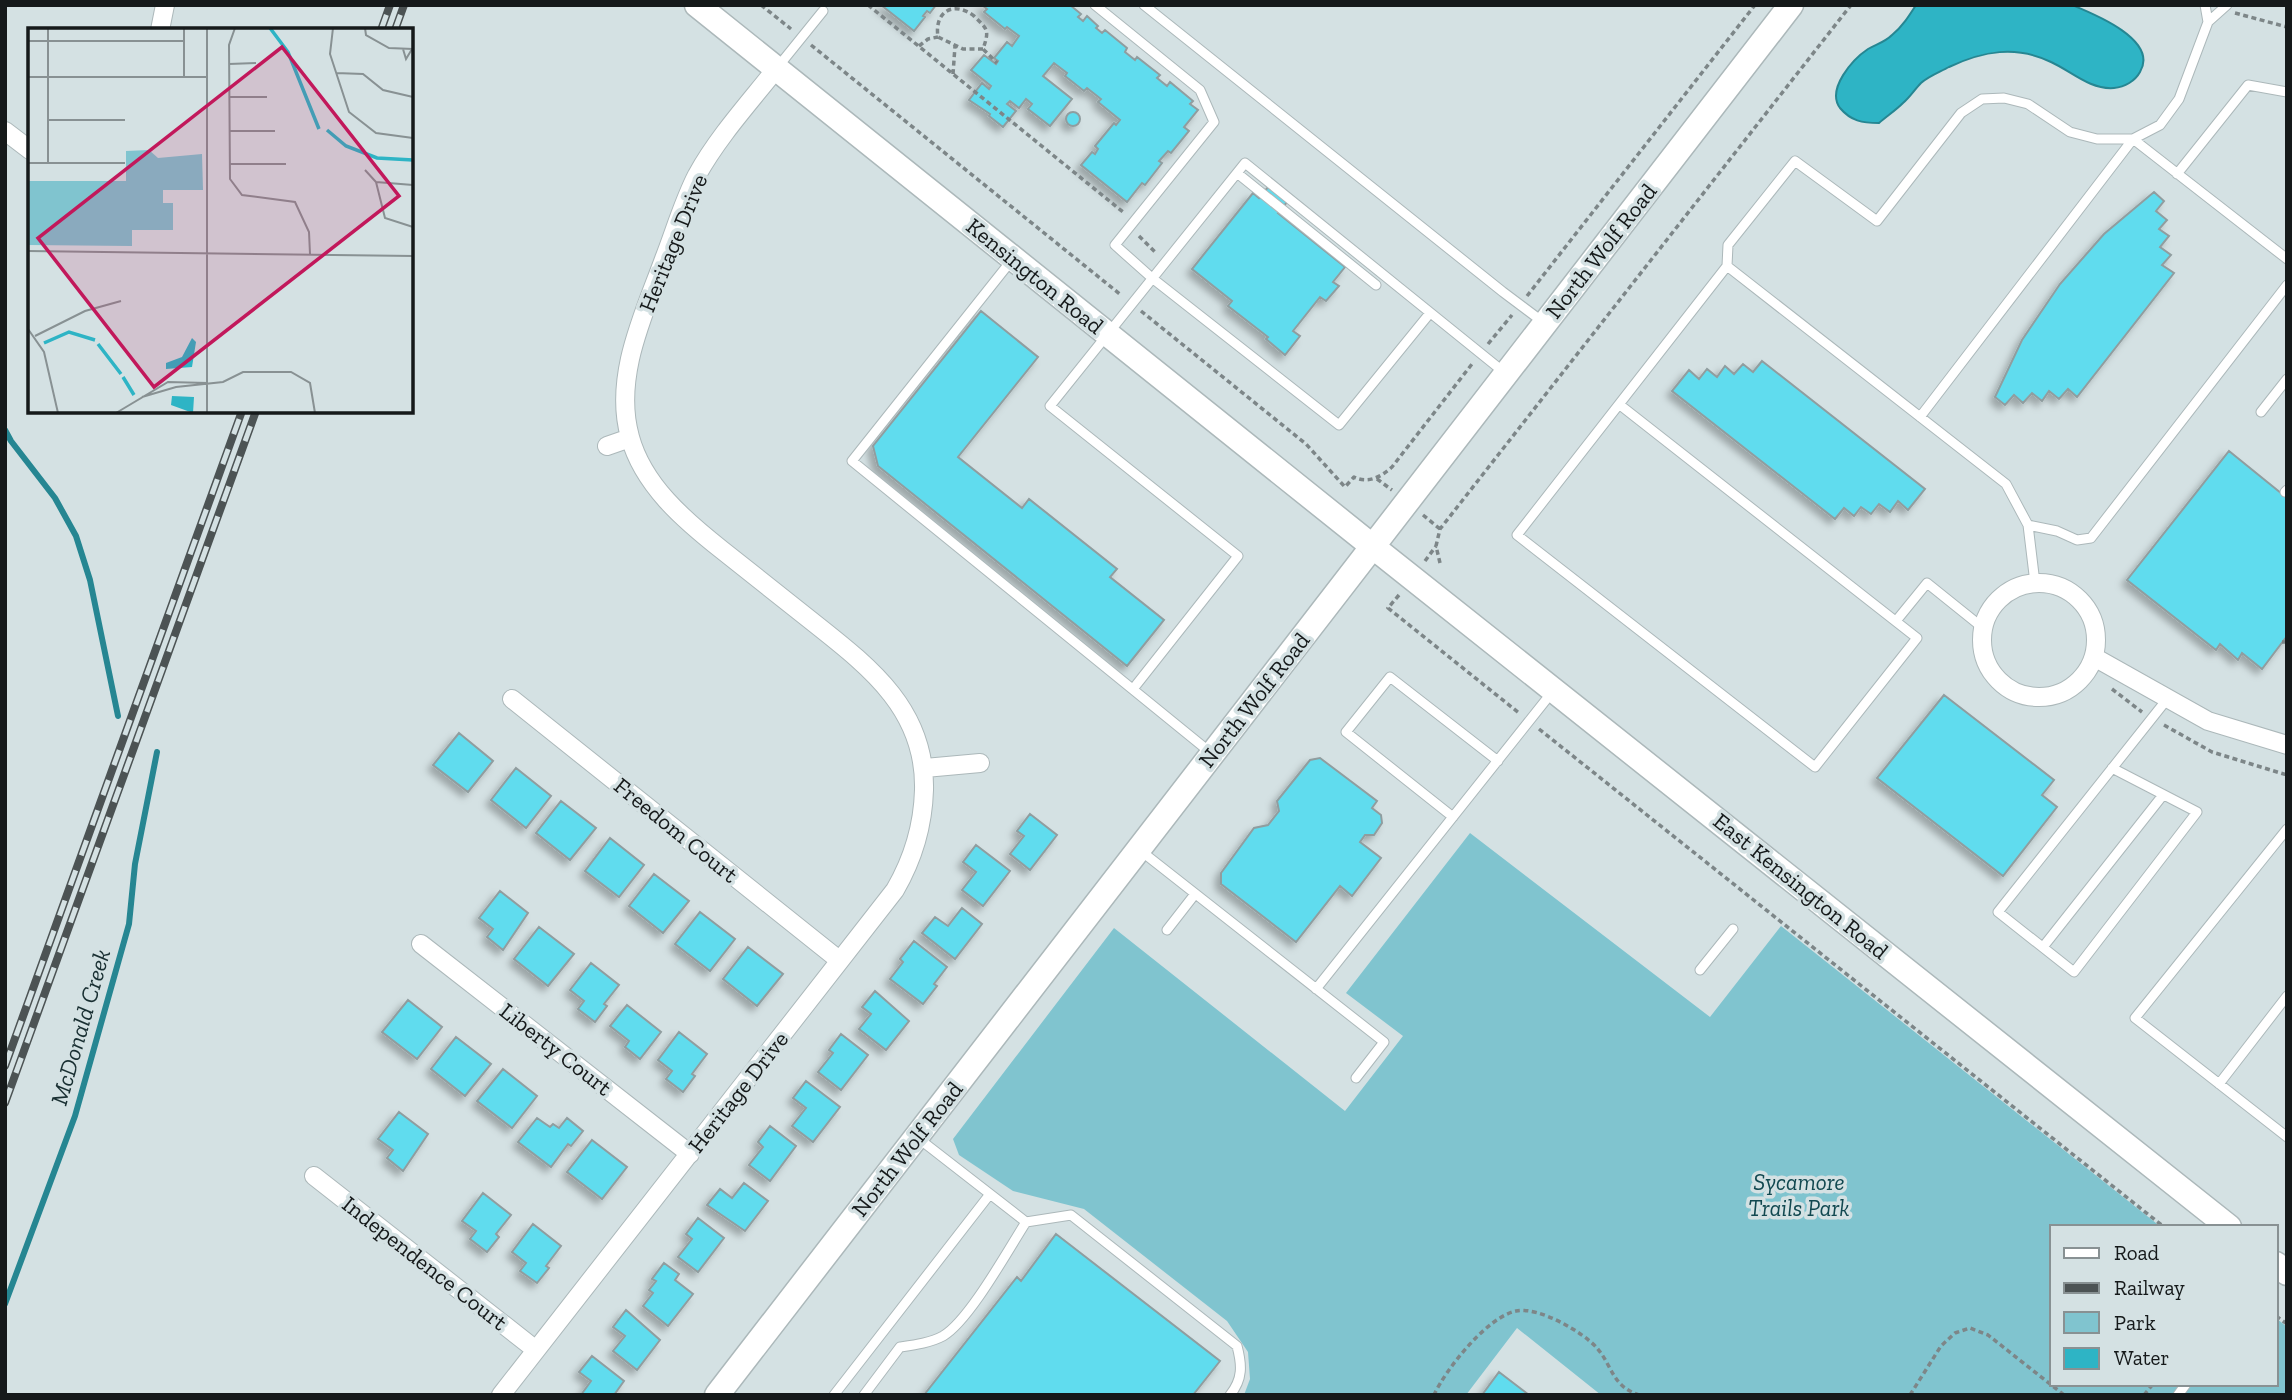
<svg xmlns="http://www.w3.org/2000/svg" width="2292" height="1400" font-family="'Zilla Slab',serif">
<defs>
<filter id="shadow"><feDropShadow dx="-5" dy="5" stdDeviation="3.5" flood-color="#0004"/></filter>
</defs>
<rect width="100%" height="100%" fill="#d4e1e3"/>
<path fill="#80c4cf" d="M1470,833L1710,1017L1781,926L2161,1227H2052V1384H2276V1318L2287,1327V1395H1601L1517,1328L1466,1395H1244L1250,1379L1248,1352L1227,1321L1084,1209L1013,1191L959,1155L953,1139L1114,928L1345,1111L1403,1036L1346,993Z"/>
<path fill="#2eb4c5" stroke="#268692" stroke-width="2" d="M1916,5H2072C2094,14 2159,40 2140,72C2135,81 2125,87 2114,88C2090,90 2071,71 2051,62C2016,45 1983,51 1949,67C1940,72 1929,76 1921,83C1915,89 1910,97 1903,103C1896,110 1887,116 1879,123C1862,123 1851,121 1840,108C1826,89 1853,59 1868,49C1877,44 1885,42 1892,35C1902,27 1909,16 1916,5Z"/>
<g fill="none" stroke-linecap="round" stroke-linejoin="round">
<path stroke="#268692" stroke-width="6" d="M5,430L11,441L55,498L76,536L90,580L118,716
M5,1304L75,1116L129,924L135,864L157,752"/>
</g>
<path fill="#61dcee" stroke="#909d9f" stroke-width="2" filter="url(#shadow)" d="M881,5H936L930,13L927,11L923,16L925,17L914,31Z
M982,5H1070L1081,14L1078,17L1083,21L1087,16L1098,26L1096,28L1102,33L1105,30L1127,48L1125,52L1135,60L1137,57L1160,75L1157,78L1167,86L1170,82L1193,101L1190,104L1198,110L1184,127L1189,131L1171,153L1168,151L1159,161L1162,163L1145,185L1142,183L1127,202L1081,165L1092,152L1095,154L1098,149L1095,146L1114,123L1116,125L1120,120L1098,102L1101,99L1087,88L1084,91L1065,76L1067,73L1054,63L1043,76L1072,99L1050,126L1028,109L1032,104L1026,99L1019,108L1010,101L1007,104L1016,111L1003,127L989,116L990,114L969,100L982,83L989,89L991,86L971,70L984,55L996,64L998,61L994,58L1007,42L1012,46L1019,36L1007,27L1005,29L984,12L987,9Z
M1066 119a7 7 0 1 1 14 0a7 7 0 1 1-14 0Z
M1269,186L1288,201L1278,213L1345,267L1333,282L1339,286L1326,301L1320,297L1293,331L1300,336L1285,355L1266,339L1268,337L1228,306L1232,301L1192,269L1253,193L1259,198Z
M2154,192L2164,201L2156,211L2167,220L2159,229L2169,236L2160,247L2171,255L2162,265L2174,273L2077,397L2068,389L2059,399L2049,391L2042,401L2032,393L2023,403L2014,395L2005,405L1995,397L2022,340L2060,284L2104,234Z
M981,311L1038,357L958,457L1022,508L1029,499L1117,569L1110,577L1164,620L1127,666L878,466L873,446Z
M1762,361L1925,489L1908,510L1898,501L1890,512L1879,504L1871,514L1861,507L1854,516L1844,508L1835,519L1672,391L1689,370L1699,379L1707,369L1717,377L1725,366L1734,374L1743,364L1753,372Z
M2229,451L2287,498V636L2262,669L2242,653L2238,660L2220,644L2216,650L2127,580Z
M1944,695L2054,780L2042,795L2057,807L2003,876L1877,778Z
M459,733L493,761L468,792L433,765Z
M1320,758L1377,801L1372,808L1381,815L1382,823L1374,835H1365L1360,842L1381,858L1352,896L1340,886L1296,942L1221,884V873L1254,828L1268,825L1279,811L1277,801L1310,760Z
M516,768L551,796L526,828L491,800Z
M561,801L596,828L570,860L536,833Z
M1030,814L1057,835L1030,870L1010,854L1024,836L1017,831Z
M610,838L644,865L619,897L585,871Z
M976,845L1010,871L983,906L962,890L976,872L963,862Z
M654,874L689,901L663,933L629,906Z
M500,891L528,913L503,950L487,937L493,929L479,918Z
M962,908L982,924L955,959L922,933L935,917L948,926Z
M700,912L735,939L710,971L675,944Z
M539,927L574,954L548,986L514,959Z
M914,941L947,967L934,984L937,986L923,1004L890,979L903,962L900,959Z
M748,947L783,974L757,1006L723,979Z
M591,963L619,985L604,1004L607,1006L595,1022L578,1009L584,1001L570,990Z
M875,991L909,1021L886,1050L859,1029L871,1014L862,1007Z
M408,1000L442,1027L417,1059L382,1032Z
M627,1005L661,1032L640,1059L625,1047L629,1041L610,1026Z
M679,1032L707,1054L692,1074L695,1076L683,1092L666,1079L672,1071L658,1060Z
M841,1034L868,1055L841,1090L818,1072L833,1053L829,1050Z
M456,1037L491,1064L465,1096L431,1069Z
M503,1069L537,1096L512,1128L477,1101Z
M806,1081L840,1107L813,1142L792,1126L806,1108L793,1098Z
M399,1112L428,1134L403,1171L387,1158L393,1150L378,1139Z
M537,1118L550,1127L553,1124L559,1128L567,1118L583,1131L571,1146L568,1144L551,1167L518,1142Z
M770,1126L796,1146L770,1181L749,1165L763,1147L758,1142Z
M592,1140L627,1167L602,1199L567,1172Z
M744,1183L768,1201L745,1231L707,1205L720,1189L732,1198Z
M483,1193L511,1215L496,1234L499,1237L487,1252L470,1239L476,1231L462,1221Z
M698,1218L724,1238L698,1272L678,1257L692,1239L686,1234Z
M533,1224L561,1246L546,1266L549,1268L537,1283L520,1271L526,1263L512,1252Z
M1056,1234L1220,1361L1193,1395H924L1017,1277L1021,1281Z
M664,1263L679,1274L675,1280L693,1294L668,1326L643,1306L653,1293L649,1290L656,1281L652,1279Z
M626,1310L660,1340L637,1370L613,1351L625,1336L613,1327Z
M592,1356L624,1381L614,1395H581L591,1381L579,1372Z
M1499,1372L1529,1395H1482Z"/>
<g fill="none" stroke-linecap="round" stroke-linejoin="round">
<defs>
<path id="lane" d="M1095,5L1200,90L1214,122L1115,245L1152,278L1339,425L1430,313
M1144,5L1503,292L1543,322
M2205,5L2208,22
M777,68L823,11
M1237,173L1376,285
M2177,174L2248,85L2287,92
M1011,261L852,461L1211,753
M1727,266L2006,484L2028,525L2035,583
M1620,405L1917,638L1815,767L1517,535L1727,266L1728,245L1795,161L1877,221L1961,113L1982,99L2004,98L2028,104L2070,132L2097,139H2133L2160,125L2179,99L2208,22L2227,5
M2261,412L2287,379
M1920,417L2133,139L2287,259
M2285,492L2287,490
M2028,525L2057,531L2077,540L2091,538L2287,285
M1896,621L1927,583L1983,628
M1133,689L1238,556L1050,406L1245,163L1505,373
M2112,768L2197,812L2074,972L1998,912L2168,698
M1453,817L1346,732L1390,677L1498,761
M2287,829L2135,1018L2287,1137
M1141,851L1384,1042L1356,1078
M1167,930L1195,894
M2043,947L2163,795
M1700,970L1733,929
M1316,989L1553,691
M2219,1084L2287,996
M918,1138L1026,1222L1071,1215L1237,1346C1242,1365 1243,1379 1230,1395
M834,1395L990,1194
M864,1395L900,1347C914,1345 930,1343 943,1336C969,1321 1008,1250 1026,1222
M2178,1395L2186,1384"/>
<path id="street" d="M160,30L165,5
M5,131L30,150
M607,446L630,438
M1982 640a57 57 0 1 1 114 0a57 57 0 1 1-114 0Z
M2094,657L2208,721L2287,745
M512,699L839,960
M925,768L980,763
M421,944L690,1154
M314,1176L536,1350
M501,1395L895,890C913,859 923,825 924,790C926,708 867,665 809,619C780,596 751,573 722,550C684,520 643,485 630,437C613,377 644,314 664,259C675,231 683,202 697,175C718,137 749,103 776,69"/>
<path id="secondary" d="M697,5L1372,546L2229,1227
M2276,1264L2287,1273
M717,1395L1791,5"/>
</defs>
<use href="#lane" stroke="#acb8ba" stroke-width="11"/>
<use href="#street" stroke="#acb8ba" stroke-width="20"/>
<use href="#secondary" stroke="#acb8ba" stroke-width="27"/>
<path stroke="#7d8688" stroke-width="3.5" stroke-dasharray="5 3.5" stroke-linecap="butt" d="M761,5L791,29
M868,5L1123,212
M2235,13L2287,27
M811,45L1121,295
M919,46L928,39L938,37
M983,49H963L938,37C934,12 953,0 974,16C987,29 990,29 983,49L997,63
M953,74L955,46
M1139,236L1156,253
M1527,296L1755,5
M1141,311L1306,444L1345,487L1354,477C1368,484 1381,477 1392,467L1472,364
M1488,344L1512,315
M1377,479L1392,490
M1423,515L1440,529
M1425,561L1436,546
M1440,563L1436,546L1440,529L1851,5
M1399,595L1388,608L1519,713
M2282,642H2287
M2112,689L2142,712
M2164,725L2212,752L2287,775
M1539,729L2164,1227
M2276,1316L2287,1324
M1434,1395C1446,1369 1487,1317 1516,1311C1538,1306 1583,1332 1597,1348C1613,1367 1612,1386 1639,1395
M1910,1395L1941,1346L1955,1333L1970,1328L1988,1335L2064,1395
M2144,1395L2153,1384"/>
<use href="#lane" stroke="#fff" stroke-width="9"/>
<use href="#street" stroke="#fff" stroke-width="18"/>
<use href="#secondary" stroke="#fff" stroke-width="24"/>
<defs>
<path id="rail" d="M381,30L390,5
M395,30L404,5
M5,1066L242,411
M5,1103L256,411"/>
</defs>
<use href="#rail" stroke="#4c5354" stroke-width="8"/>
<use href="#rail" stroke="#d4e1e3" stroke-width="5" stroke-dasharray="16" stroke-linecap="butt"/>
</g>
<g text-anchor="middle" dominant-baseline="central" stroke-width="7" stroke-linejoin="round" paint-order="stroke">
<g font-size="23" fill="#15191a" stroke="#d4e1e3">
<text transform="translate(673 243) rotate(-68)">Heritage Drive</text>
<text transform="translate(1601 251) rotate(-52)">North Wolf Road</text>
<text transform="translate(1035 276) rotate(39)">Kensington Road</text>
<text transform="translate(1254 700) rotate(-52)">North Wolf Road</text>
<text transform="translate(676 830) rotate(39)">Freedom Court</text>
<text transform="translate(1801 886) rotate(39)">East Kensington Road</text>
<text transform="translate(556 1049) rotate(38)">Liberty Court</text>
<text transform="translate(738 1092) rotate(-52)">Heritage Drive</text>
<text transform="translate(907 1149) rotate(-52)">North Wolf Road</text>
<text transform="translate(425 1263) rotate(38)">Independence Court</text>
</g>
<g font-size="23" font-style="italic" fill="#114850" stroke="#d4e1e3">
<text x="1799" y="1182">Sycamore<tspan x="1799" dy="26">Trails Park</tspan></text>
</g>
<g font-size="24" font-style="italic" fill="#192f32" stroke="#d4e1e3">
<text transform="translate(80 1027) rotate(-74)">McDonald Creek</text>
</g>
</g>
<g transform="translate(28 28)">
<rect width="385" height="385" fill="#d4e1e3"/>
<path d="M121,122L130,130L174,126L175,162H135V175H145V202H104V218L0,217V153H98V123Z" fill="#80c4cf"/>
<path d="M164,310L168,314L164,339L138,341V335L154,329ZM144,368L166,369L165,385L143,377Z" fill="#2eb4c5"/>
<path fill="none" stroke="#2eb4c5" stroke-width="3.5" d="M242,0L260,24L291,101M299,102L318,118L349,130L385,132M16,315L41,304L67,312M70,316L93,346M95,349L106,367"/>
<path fill="none" stroke="#889193" stroke-width="2" d="M156,0V49M179,0V385M207,0L201,17L202,151L214,167L267,174L281,204L282,226M305,0L302,26L321,84L348,105L385,110M337,0L338,7L361,20L385,21M0,13H155M375,21L378,31L384,21M201,36L228,35M308,45L335,46L355,62L385,69M0,49H178M201,69H239M21,92H97M201,103H247M20,134V0M0,135H97M201,136H258M337,142L348,154L357,190L385,199M348,154L385,157M0,223L385,228M0,301L16,324L30,385M7,308L57,283L93,273M114,369L148,359L195,354L215,344H263L282,355L287,385M88,385L140,354L180,355"/>
<path fill="#c2185b" fill-opacity="0.15" stroke="#c2185b" stroke-width="3.5" d="M254,19L371,168L126,359L10,210Z"/>
<rect width="385" height="385" fill="none" stroke="#15191a" stroke-width="3.5"/>
</g>
<rect width="2292" height="1400" fill="none" stroke="#15191a" stroke-width="14"/>
<rect x="2050" y="1225" width="228" height="161" fill="#d4e1e3" stroke="#889193" stroke-width="2"/>
<rect x="2064" y="1248" width="35" height="10" fill="#ffffff" stroke="#889193" stroke-width="2"/>
<text x="2114" y="1260" font-size="21" fill="#15191a">Road</text>
<rect x="2064" y="1283" width="35" height="10" fill="#4c5354" stroke="#889193" stroke-width="2"/>
<text x="2114" y="1295" font-size="21" fill="#15191a">Railway</text>
<rect x="2064" y="1312" width="35" height="21" fill="#80c4cf" stroke="#889193" stroke-width="2"/>
<text x="2114" y="1330" font-size="21" fill="#15191a">Park</text>
<rect x="2064" y="1348" width="35" height="21" fill="#2eb4c5" stroke="#889193" stroke-width="2"/>
<text x="2114" y="1365" font-size="21" fill="#15191a">Water</text>
</svg>
